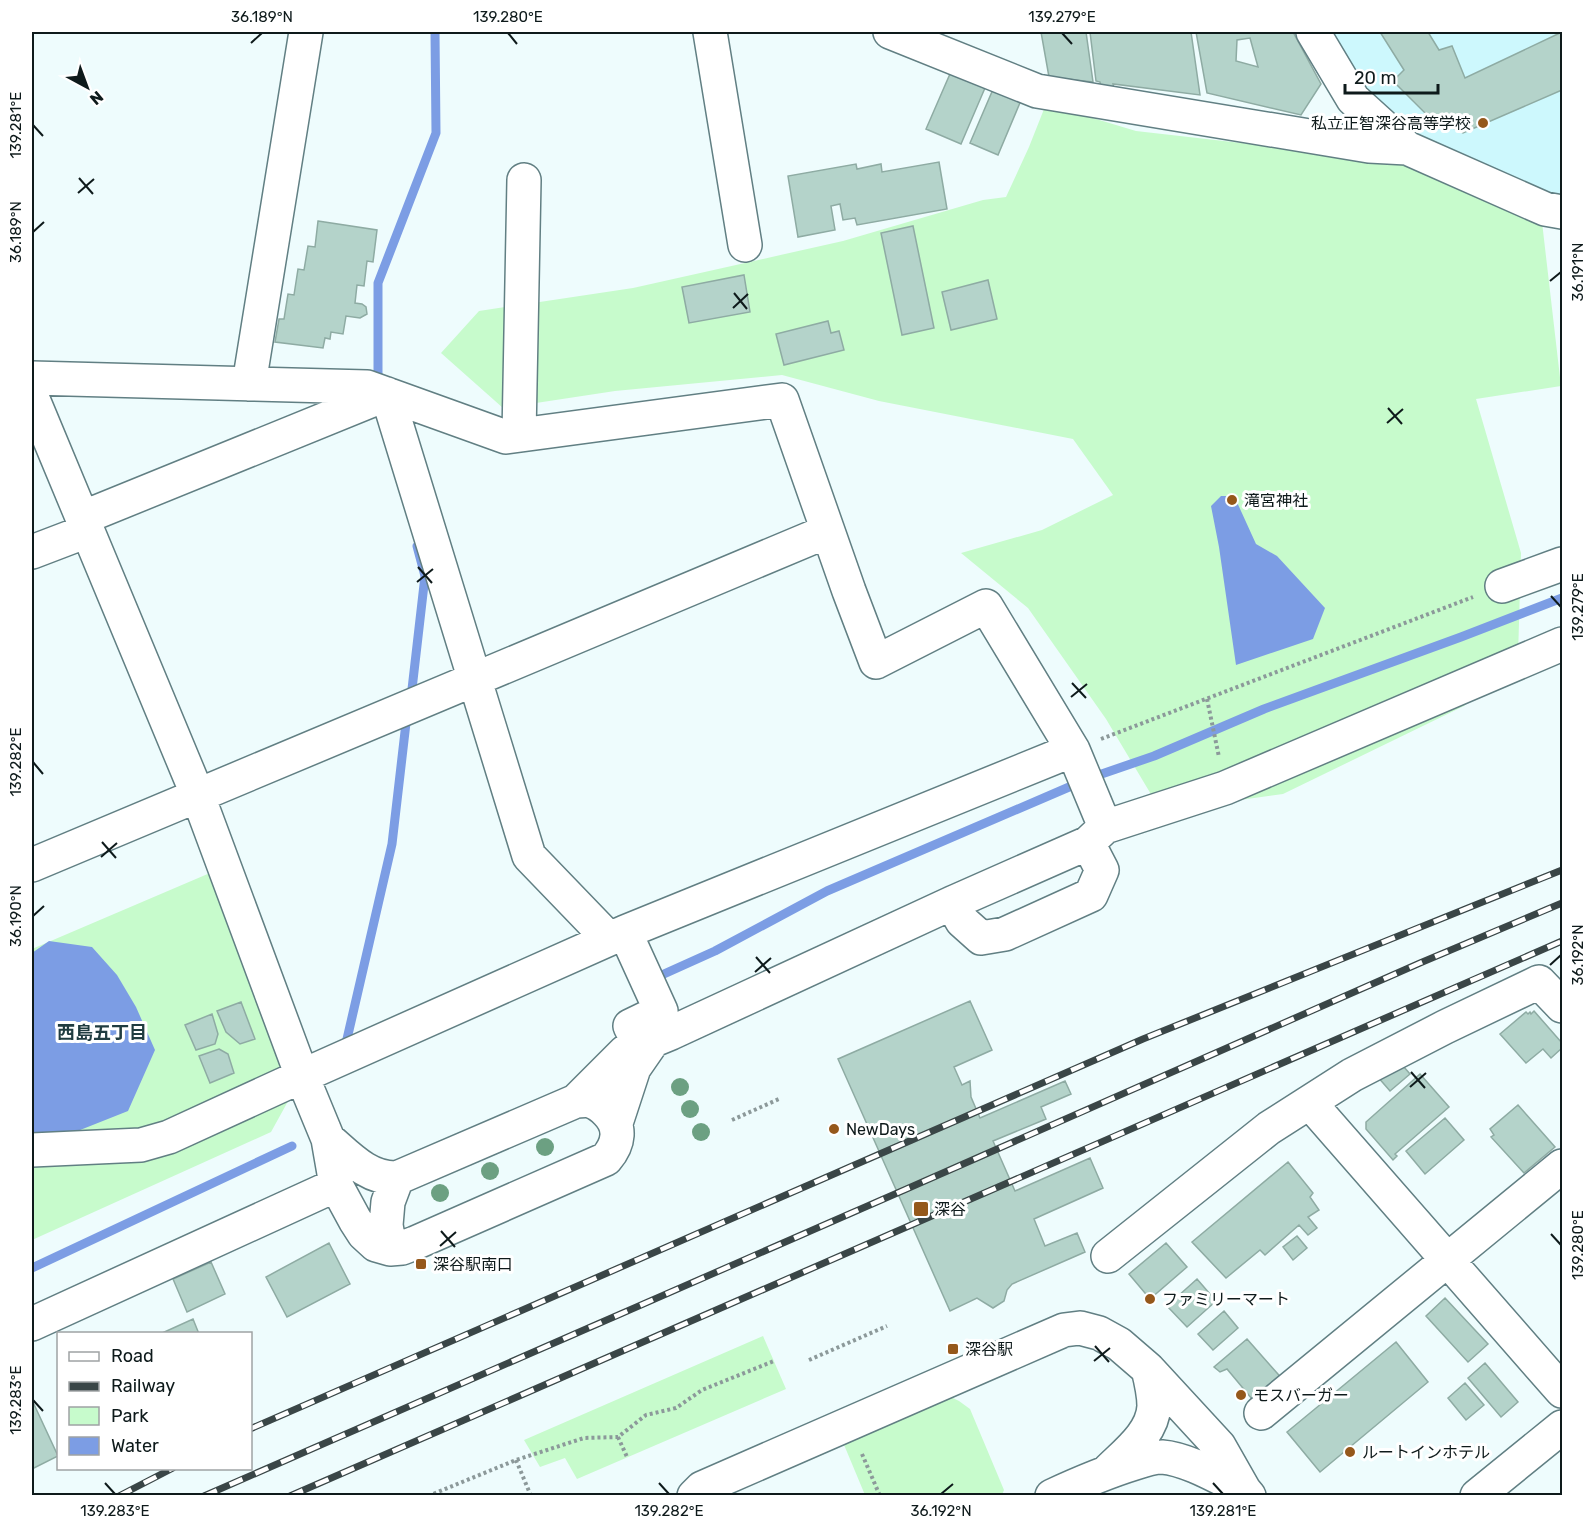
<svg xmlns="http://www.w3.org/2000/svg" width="1594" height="1527" font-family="Rubik,'Noto Sans JP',sans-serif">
<rect width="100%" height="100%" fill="#eefcfd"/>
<path fill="#cdf8fd" d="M1325,32H1562V196L1440,154L1368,92Z"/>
<path fill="#c7fbcc" d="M1046,104L1136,131L1415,163L1542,222L1561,386L1476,399L1521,553L1518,657L1464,706L1283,794L1161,811L1106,719L1028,608L961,553L1042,530L1113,495L1073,439L879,401L782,375L615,391L503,408L441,353L479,311L633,288L843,241L983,200L1006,197L1029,147Z
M224,867L302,1076L271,1132L32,1240V949Z
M763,1336L786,1389L577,1479L565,1458L540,1467L524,1440Z
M947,1395L959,1401L970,1409L1004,1490L1002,1495H865L842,1440Z"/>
<path fill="#7c9de4" d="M1221,496H1228L1236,500L1256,544L1277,556L1325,608L1313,639L1236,665L1219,547L1211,506Z
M49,941L92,947L117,975L136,1007L155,1050L128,1111L60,1138H32V953Z"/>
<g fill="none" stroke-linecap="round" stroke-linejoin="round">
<path stroke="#7c9de4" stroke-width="9" d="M378,381V283L436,133L435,32
M412,689L425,576L417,546
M655,978L715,951L827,891L1090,778L1154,756L1264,709L1461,637L1562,598
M348,1046L347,1039L392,844L406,723
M32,1268L292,1146"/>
</g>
<path fill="#b4d3ca" stroke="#8eaba3" stroke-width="1.5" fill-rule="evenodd" d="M1041,32H1086L1093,82L1049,77Z
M1090,32H1191L1200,95L1113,84L1116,98H1102L1100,82L1096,81Z
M1196,32H1293L1321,84L1301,115L1207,93ZM1250,38L1258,67L1236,61L1237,40Z
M1380,32H1428L1439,50L1452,46L1465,78L1562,32V90L1463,133L1428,116L1393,81L1404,70Z
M953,67L988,81L961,144L926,129Z
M994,87L1022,98L998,155L970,143Z
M939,162L947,209L857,225L855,218L843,220L840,204L831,206L835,230L798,237L788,176L856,164L857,169L881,164L882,172Z
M318,221L377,230L373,262L367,261L364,286L357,285L355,303L362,304L366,307L367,314L360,318L346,316L343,334L331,332L330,339L325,338L323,348L275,342L279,319H284L288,294L294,295L298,269L304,270L308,246L315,247Z
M913,226L934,328L902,335L881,233Z
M744,275L750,312L689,323L682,287Z
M988,280L997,319L951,330L942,292Z
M828,321L831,333L839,331L844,350L784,365L776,334Z
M970,1001L992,1050L954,1067L962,1085L970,1081L971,1097L980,1118L1065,1081L1071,1094L1041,1107L1046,1119L993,1141L1015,1191L1090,1158L1103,1188L1034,1219L1045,1246L1077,1233L1085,1252L1012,1284L1007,1290L1004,1301L993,1308L977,1298L950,1311L838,1059Z
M241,1002L255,1039L240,1044L226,1032L217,1011Z
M1534,1011L1562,1043V1048L1551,1058L1543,1049L1526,1063L1500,1034L1526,1012L1528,1014L1530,1012L1531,1014Z
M212,1014L218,1034L215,1044L196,1050L185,1025Z
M219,1049L228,1054L234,1073L210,1083L199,1056Z
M1397,1059L1410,1074L1390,1091L1377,1076Z
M1420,1074L1449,1107L1395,1154L1397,1156L1393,1160L1366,1129V1122Z
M1518,1105L1555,1147L1524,1173L1491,1137L1494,1135L1490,1129Z
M1445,1118L1464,1140L1425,1174L1406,1151Z
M1288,1162L1313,1193L1310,1197L1319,1210L1308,1217L1317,1228L1308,1235L1299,1225L1265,1255L1260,1250L1226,1278L1192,1242Z
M1297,1236L1307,1248L1293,1260L1283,1247Z
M329,1243L350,1284L287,1317L266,1277Z
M1166,1243L1187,1267L1150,1299L1129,1274Z
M211,1262L225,1294L187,1312L173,1279Z
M1197,1279L1216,1301L1187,1327L1167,1306Z
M1445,1298L1488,1344L1468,1362L1426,1316Z
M1224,1311L1238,1328L1213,1350L1198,1334Z
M193,1319L199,1334H160Z
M1247,1339L1285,1382L1257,1405L1227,1369L1220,1372L1214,1367Z
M1396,1342L1428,1382L1320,1472L1287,1432Z
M1485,1363L1518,1402L1501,1417L1468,1378Z
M1465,1383L1484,1405L1466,1420L1448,1398Z
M32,1400L58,1456L32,1469Z"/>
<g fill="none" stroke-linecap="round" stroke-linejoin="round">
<defs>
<path id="minor" d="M710,32L745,245
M890,32L1037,91L1369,146L1407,148
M1313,32L1353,99L1407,148L1545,209L1562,212
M32,378L367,387L506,437L782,400L849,591L876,662L986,606L1073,750L1105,827
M249,384L306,32
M32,397L198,796L302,1076L328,1139L336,1185L355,1220L364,1234L376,1245L390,1249L402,1248L415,1243L606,1159C619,1144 622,1127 607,1112C602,1107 597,1103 590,1101C586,1100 580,1101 576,1101L397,1178C368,1179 349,1157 328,1139
M519,435L524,180
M82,518L387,394L529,856L609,939
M32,552L87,531
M1502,586L1562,564
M32,865L828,531
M952,903L962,921L981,938L1005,934L1091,895L1102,870L1088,843
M625,932L661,1011L630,1026L634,1034L663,1020
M576,1101L625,1052L671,1033L952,903L1088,843L1105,827L1225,788L1562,644
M1310,1103L1562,1391
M616,1123L634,1068L652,1042
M32,1150L141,1145L169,1137L302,1076L625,932L1073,750
M390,1249L386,1225L388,1202L397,1178
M1108,1256L1269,1128L1352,1075L1445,1027L1539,982L1562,1006
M32,1324L336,1185
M1261,1413L1562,1166
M1109,1470C1126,1453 1153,1433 1154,1406C1154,1394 1151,1381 1148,1369
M694,1496L702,1488L1064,1330L1080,1328L1099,1333L1119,1344L1148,1369L1219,1446L1244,1490L1249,1496
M1052,1496C1080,1483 1106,1472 1135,1463C1144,1460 1153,1457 1162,1457C1188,1459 1221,1479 1244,1490
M1477,1496L1562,1427"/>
</defs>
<use href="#minor" stroke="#617f83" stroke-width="36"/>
<path stroke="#8c999a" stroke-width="4" stroke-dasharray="3 3" stroke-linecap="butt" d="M1207,699L1219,757
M1101,739L1473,597
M732,1120L779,1099
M809,1360L887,1326
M618,1437L627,1457
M862,1454L880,1496
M516,1460L531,1496
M428,1496L516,1460L584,1438L618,1437L646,1415L676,1408L702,1390L774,1361"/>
<use href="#minor" stroke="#fff" stroke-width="33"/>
<defs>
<path id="rail" d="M250,1429L1143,1039L1562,870
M119,1496L173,1468
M204,1496L911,1187L1420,963L1562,903
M290,1496L1562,941"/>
</defs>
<use href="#rail" stroke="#3a4647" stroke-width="7"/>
<use href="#rail" stroke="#fff" stroke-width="4.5" stroke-dasharray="14" stroke-linecap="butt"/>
</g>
<g fill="#6ca082">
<circle cx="680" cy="1087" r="9"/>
<circle cx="690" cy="1109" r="9"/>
<circle cx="701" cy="1132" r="9"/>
<circle cx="545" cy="1147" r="9"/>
<circle cx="490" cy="1171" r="9"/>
<circle cx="440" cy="1193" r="9"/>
</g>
<path fill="none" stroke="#0e1a1b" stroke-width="2" d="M508,33L517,44M1062,33L1072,44M251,43L262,33M33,125L43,136M79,178L93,194M78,193L94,179M33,232L44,222M1550,281L1561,272M734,293L747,309M733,308L748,294M1388,408L1402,424M1387,423L1403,409M418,567L432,583M417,582L433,569M1551,596L1561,607M1072,683L1086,698M1071,697L1087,684M33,762L43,774M102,842L116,858M101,857L117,843M33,916L44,906M756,957L770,973M1550,965L1561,955M755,972L771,958M1411,1072L1425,1088M1410,1087L1426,1073M441,1231L455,1247M1551,1234L1561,1245M440,1246L456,1232M1095,1346L1109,1362M1094,1361L1110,1348M33,1400L43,1411M105,1483L115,1494M659,1483L669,1494M1213,1483L1223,1494M941,1494L953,1484"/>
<g fill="#95581b" stroke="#fff" stroke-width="2">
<circle cx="1483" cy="123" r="6"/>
<circle cx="1232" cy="500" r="6"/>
<circle cx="834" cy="1129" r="6"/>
<rect x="913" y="1201" width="16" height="16" rx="3"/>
<rect x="415" y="1258" width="12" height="12" rx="3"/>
<circle cx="1150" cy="1299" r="6"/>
<rect x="947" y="1343" width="12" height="12" rx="3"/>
<circle cx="1241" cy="1395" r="6"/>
<circle cx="1350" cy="1452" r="6"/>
</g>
<g text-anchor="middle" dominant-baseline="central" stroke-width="6" stroke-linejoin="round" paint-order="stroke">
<g font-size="16" fill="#0e1a1b" stroke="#fff" text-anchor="start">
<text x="1471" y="123" text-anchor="end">私立正智深谷高等学校</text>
<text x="1244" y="500">滝宮神社</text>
<text x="846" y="1129">NewDays</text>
<text x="934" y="1209">深谷</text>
<text x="433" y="1264">深谷駅南口</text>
<text x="1162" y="1299">ファミリーマート</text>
<text x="965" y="1349">深谷駅</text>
<text x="1253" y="1395">モスバーガー</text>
<text x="1362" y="1452">ルートインホテル</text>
</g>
<g font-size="18" font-weight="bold" fill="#203c40" stroke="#fff">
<text x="102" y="1033">西島五丁目</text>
</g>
</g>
<rect width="1594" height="1527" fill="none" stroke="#ffffff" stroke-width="66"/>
<rect x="57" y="1332" width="195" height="138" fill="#ffffff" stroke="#9fa3a4" stroke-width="1.5"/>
<rect x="69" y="1352" width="30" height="9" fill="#ffffff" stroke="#9fa3a4" stroke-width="1.5"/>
<text x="111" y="1362" font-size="18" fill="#0e1a1b">Road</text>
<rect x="69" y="1382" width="30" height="9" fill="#3a4647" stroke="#9fa3a4" stroke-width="1.5"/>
<text x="111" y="1392" font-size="18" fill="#0e1a1b">Railway</text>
<rect x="69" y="1407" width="30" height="18" fill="#c7fbcc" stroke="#9fa3a4" stroke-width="1.5"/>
<text x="111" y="1422" font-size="18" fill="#0e1a1b">Park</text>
<rect x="69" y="1437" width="30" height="18" fill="#7c9de4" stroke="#9fa3a4" stroke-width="1.5"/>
<text x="111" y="1452" font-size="18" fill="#0e1a1b">Water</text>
<g transform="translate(87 87) rotate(139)" stroke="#ffffff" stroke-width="4.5" paint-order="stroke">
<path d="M0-4.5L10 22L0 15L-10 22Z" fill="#0e1a1b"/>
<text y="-9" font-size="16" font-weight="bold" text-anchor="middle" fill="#0e1a1b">N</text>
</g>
<path d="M1345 84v9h93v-9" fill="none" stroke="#0e1a1b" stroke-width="3"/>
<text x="1354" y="84" font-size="18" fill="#0e1a1b" stroke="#ffffff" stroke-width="4.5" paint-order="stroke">20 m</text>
<rect x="33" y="33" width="1528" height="1461" fill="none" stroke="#0e1a1b" stroke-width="2"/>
<g font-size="15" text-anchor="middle" fill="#0e1a1b">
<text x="262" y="22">36.189°N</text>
<text x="508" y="22">139.280°E</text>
<text x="1062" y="22">139.279°E</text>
<text transform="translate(16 125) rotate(-90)" y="5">139.281°E</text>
<text transform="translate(16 232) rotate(-90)" y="5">36.189°N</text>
<text transform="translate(1578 272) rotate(-90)" y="5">36.191°N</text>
<text transform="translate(1578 607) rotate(-90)" y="5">139.279°E</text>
<text transform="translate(16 762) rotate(-90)" y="5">139.282°E</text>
<text transform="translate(16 916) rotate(-90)" y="5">36.190°N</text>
<text transform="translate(1578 955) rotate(-90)" y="5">36.192°N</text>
<text transform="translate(1578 1245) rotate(-90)" y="5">139.280°E</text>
<text transform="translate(16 1400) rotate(-90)" y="5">139.283°E</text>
<text x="115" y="1516">139.283°E</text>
<text x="669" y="1516">139.282°E</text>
<text x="941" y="1516">36.192°N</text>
<text x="1223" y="1516">139.281°E</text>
</g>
</svg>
